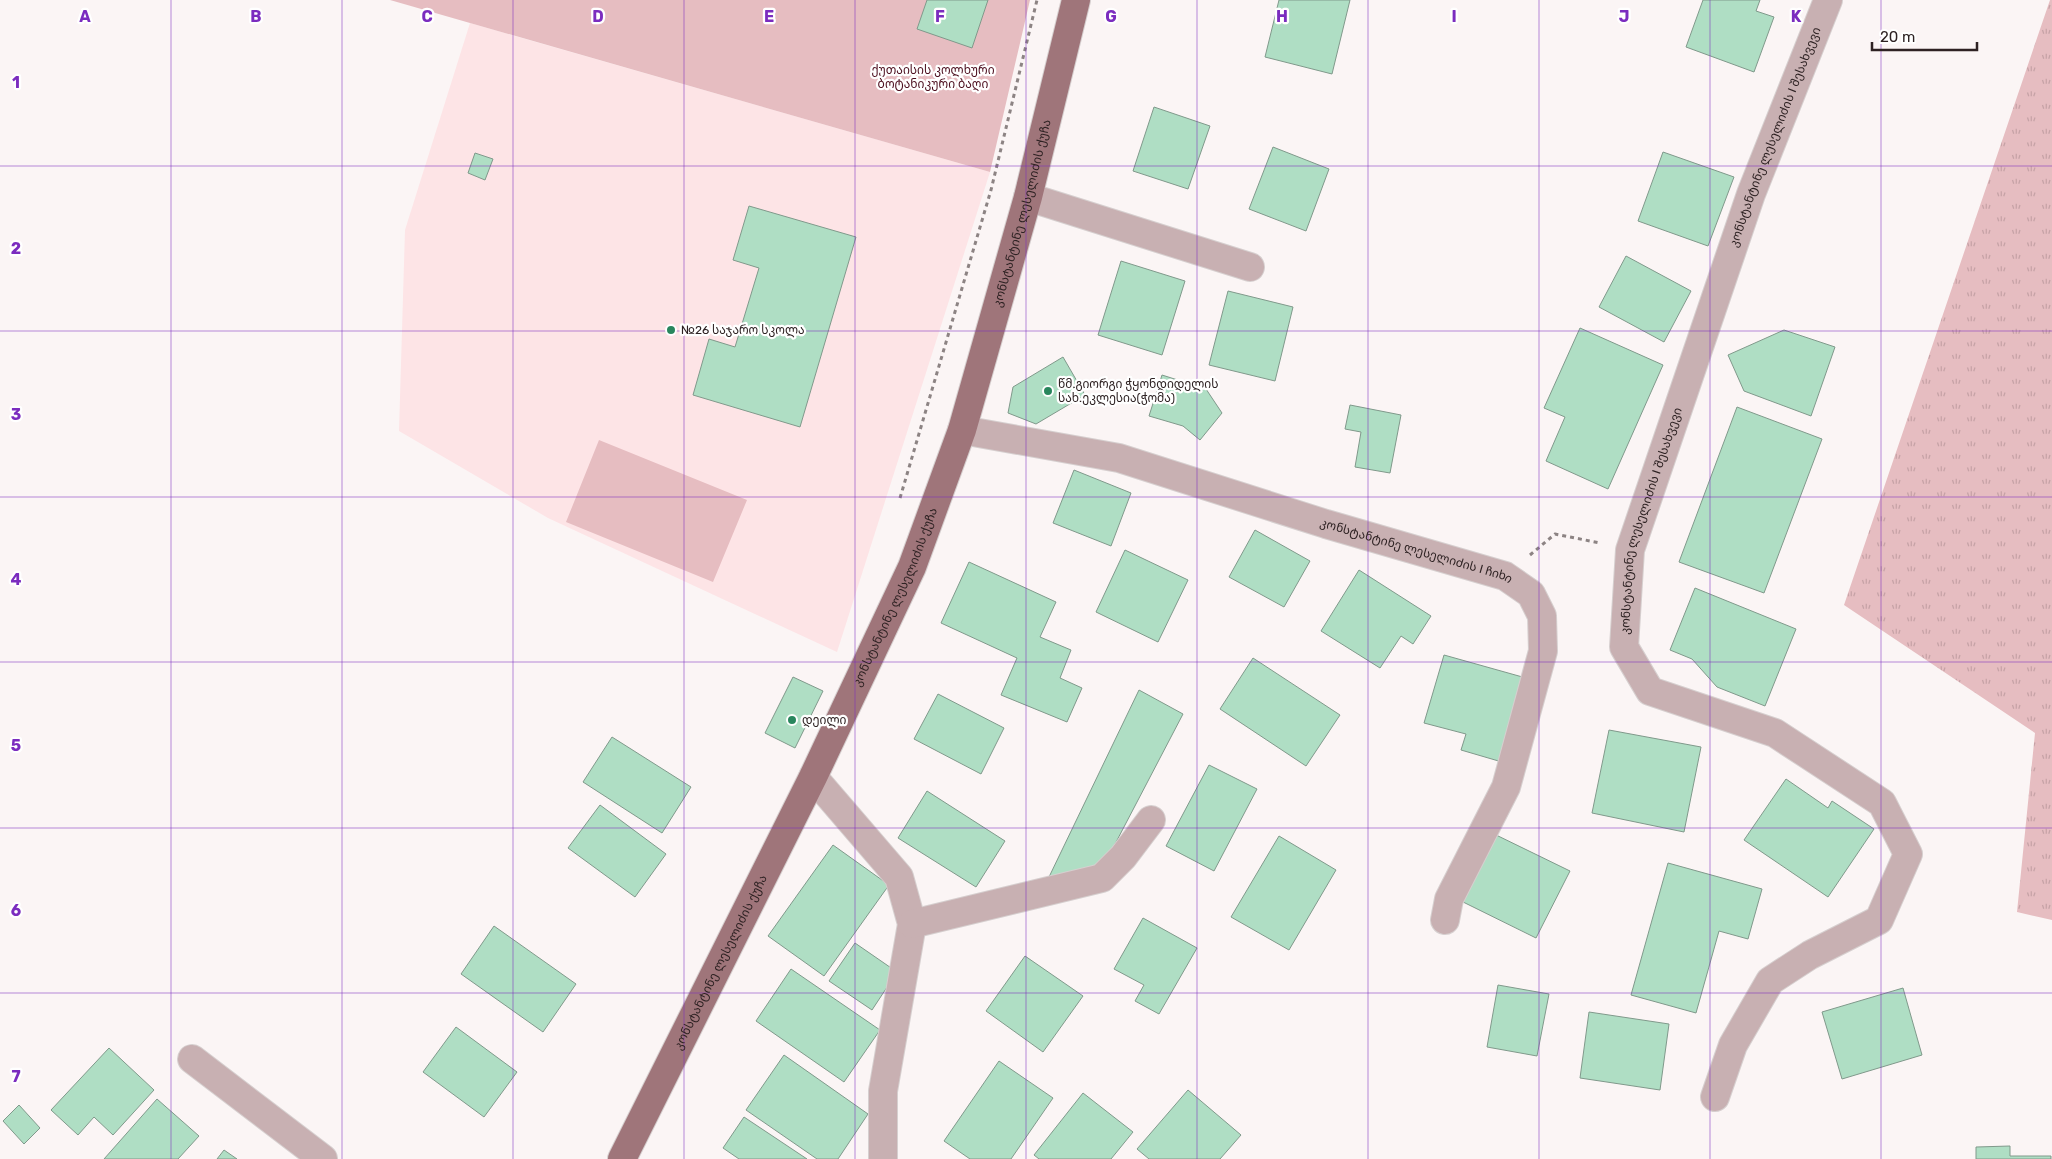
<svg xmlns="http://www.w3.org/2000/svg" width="2052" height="1159" font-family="Rubik,'Noto Sans Georgian',sans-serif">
<defs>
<pattern id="grass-tufts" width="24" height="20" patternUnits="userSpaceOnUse" patternTransform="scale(1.25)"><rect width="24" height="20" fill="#e6bdc1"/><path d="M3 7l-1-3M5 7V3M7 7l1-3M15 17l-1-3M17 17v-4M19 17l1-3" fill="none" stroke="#c6a2a6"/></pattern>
</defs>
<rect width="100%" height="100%" fill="#fbf5f5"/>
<path fill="#fde4e6" d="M470,23L990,172L837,652L548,518L399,431L405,230Z"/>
<path fill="url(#grass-tufts)" d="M2050,0H2052V920L2017,912L2035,733L1844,605Z"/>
<path fill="#e6bdc1" d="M390,0H1030L990,172Z
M599,440L747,500L713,582L566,522Z"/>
<path fill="#afdec4" stroke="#80998b" d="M927,0H988L972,48L917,29Z
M1279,0H1350L1332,74L1265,57Z
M1703,0H1760L1756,11L1774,17L1754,72L1686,47Z
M1154,107L1210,126L1188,189L1133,171Z
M1273,147L1329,169L1306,231L1249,209Z
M1663,152L1734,177L1708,246L1638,221Z
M475,153L493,159L485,180L468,173Z
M749,206L856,237L800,427L693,395L709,339L735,347L759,268L733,260Z
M1626,256L1691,291L1664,342L1599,307Z
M1121,261L1185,281L1162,355L1098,335Z
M1228,291L1293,307L1275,381L1209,365Z
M1580,328L1663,365L1608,489L1546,461L1565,417L1544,408Z
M1784,330L1835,347L1811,416L1744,391L1728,355Z
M1063,357L1085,395L1036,424L1008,413L1013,387Z
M1162,375L1206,389L1222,413L1200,440L1183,426L1149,416Z
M1350,405L1401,415L1390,473L1355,467L1361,432L1345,429Z
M1737,407L1822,439L1764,593L1679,562Z
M1074,470L1131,493L1111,546L1053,523Z
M1255,530L1310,561L1284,607L1229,577Z
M1125,550L1188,580L1158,642L1096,612Z
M969,562L1056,602L1040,637L1071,650L1060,678L1082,688L1067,722L1001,695L1017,658L941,623Z
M1359,570L1431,616L1413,644L1401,636L1380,668L1321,631Z
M1695,588L1796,629L1765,706L1717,687L1692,659L1670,650Z
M1444,655L1526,678L1502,762L1461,750L1466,734L1424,723Z
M1253,658L1340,715L1306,766L1220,709Z
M793,677L823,691L795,748L765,733Z
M1139,690L1183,714L1102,869L1049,877Z
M938,694L1004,728L981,774L914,739Z
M1609,730L1701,747L1684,832L1592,813Z
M612,737L691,787L662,833L583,782Z
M1209,765L1257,789L1214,871L1166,846Z
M1786,779L1828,808L1832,801L1874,829L1828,897L1744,840Z
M927,791L1005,841L976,887L898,838Z
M600,805L666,854L635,897L568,848Z
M1492,833L1570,871L1536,938L1459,900Z
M1279,836L1336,870L1289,950L1231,917Z
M833,845L889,885L824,976L768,936Z
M1668,863L1762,889L1748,939L1719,931L1696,1013L1631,995Z
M1143,918L1197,948L1159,1014L1135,1001L1144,985L1114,969Z
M494,926L576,984L543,1032L461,974Z
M855,943L897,972L872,1010L829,981Z
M1025,956L1083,996L1043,1052L986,1011Z
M791,969L880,1030L844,1082L756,1021Z
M1498,985L1549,994L1537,1056L1487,1047Z
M1903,988L1922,1055L1842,1079L1822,1012Z
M1589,1012L1669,1024L1660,1090L1580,1078Z
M456,1027L517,1072L484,1117L423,1072Z
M109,1048L154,1090L113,1135L94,1117L78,1135L51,1110Z
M784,1055L868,1114L838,1159H817L746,1110Z
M999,1061L1053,1098L1011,1159H970L944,1141Z
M1188,1090L1241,1135L1220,1159H1149L1137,1149Z
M1083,1093L1133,1132L1111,1159H1039L1034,1155Z
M157,1099L199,1136L178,1159H104Z
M19,1105L40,1128L24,1144L3,1121Z
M744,1117L807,1159H739L723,1148Z
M2010,1146V1156H2051V1159H1976V1147Z
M224,1150L237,1159H217Z"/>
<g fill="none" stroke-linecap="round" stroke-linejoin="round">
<defs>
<g id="minor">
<path d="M1028,197L1250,267"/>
<path id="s1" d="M962,430L1119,458L1326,524L1505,576L1531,594L1542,616L1543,651L1506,787L1449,899L1445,920"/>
<path d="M813,777L899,877L912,924L883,1091V1159"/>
<path d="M912,924L1102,878L1123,857L1151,820"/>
<path d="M192,1059L323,1159"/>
<path id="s2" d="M1715,1097L1733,1045L1770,981L1810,955L1879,920L1908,854L1882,803L1775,733L1650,691L1624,647L1630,550L1751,194L1828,0"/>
</g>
<g id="major">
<path id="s3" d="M622,1159L813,777L912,567L962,430L1028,197L1076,0"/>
</g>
</defs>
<use href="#minor" stroke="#d6cfcf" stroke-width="30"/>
<use href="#major" stroke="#d6cfcf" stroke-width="30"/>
<path stroke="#8c8383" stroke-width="3" stroke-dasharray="4 4" stroke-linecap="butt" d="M900,498L991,190L1037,0
M1530,555L1555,534L1600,543"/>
<use href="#minor" stroke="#c8b0b2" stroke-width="28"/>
<use href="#major" stroke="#9f757a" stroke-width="28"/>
</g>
<path fill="none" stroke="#7b2cbf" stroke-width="1" stroke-opacity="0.55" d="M171,0V1159M342,0V1159M513,0V1159M684,0V1159M855,0V1159M1026,0V1159M1197,0V1159M1368,0V1159M1539,0V1159M1710,0V1159M1881,0V1159M0,166H2052M0,331H2052M0,497H2052M0,662H2052M0,828H2052M0,993H2052"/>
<g fill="#29865d" stroke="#fff" stroke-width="2">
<circle cx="671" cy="330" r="5"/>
<circle cx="1048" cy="391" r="5"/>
<circle cx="792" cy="720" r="5"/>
</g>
<g text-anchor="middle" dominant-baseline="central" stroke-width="4.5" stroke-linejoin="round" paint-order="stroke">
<g font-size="12" fill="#4c0e1e" stroke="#fff">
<text x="933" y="70">ქუთაისის კოლხური<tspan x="933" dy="14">ბოტანიკური ბაღი</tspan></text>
</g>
<g font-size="12" fill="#2e2223" stroke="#fff">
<text stroke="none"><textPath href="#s2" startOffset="1229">კონსტანტინე ლესელიძის I შესახვევი</textPath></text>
<text stroke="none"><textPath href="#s3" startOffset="1030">კონსტანტინე ლესელიძის ქუჩა</textPath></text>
<text stroke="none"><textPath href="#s2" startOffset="824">კონსტანტინე ლესელიძის I შესახვევი</textPath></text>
<text stroke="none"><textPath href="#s1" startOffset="471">კონსტანტინე ლესელიძის I ჩიხი</textPath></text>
<text stroke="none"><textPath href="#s3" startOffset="625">კონსტანტინე ლესელიძის ქუჩა</textPath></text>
<text stroke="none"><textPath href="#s3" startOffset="220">კონსტანტინე ლესელიძის ქუჩა</textPath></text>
</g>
<g font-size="12" fill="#2e2223" stroke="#fff" text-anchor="start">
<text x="681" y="330">№26 საჯარო სკოლა</text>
<text x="1058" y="384">წმ.გიორგი ჭყონდიდელის<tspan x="1058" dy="14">სახ.ეკლესია(ჭომა)</tspan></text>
<text x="802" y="720">დეილი</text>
</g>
</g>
<g font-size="16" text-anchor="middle" font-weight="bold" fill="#7b2cbf" stroke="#fff" stroke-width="4.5" stroke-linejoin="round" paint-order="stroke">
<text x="85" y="22">A</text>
<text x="256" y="22">B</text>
<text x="427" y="22">C</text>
<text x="598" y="22">D</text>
<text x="769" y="22">E</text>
<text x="940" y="22">F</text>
<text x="1111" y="22">G</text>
<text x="1282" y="22">H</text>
<text x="1454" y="22">I</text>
<text x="1624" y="22">J</text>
<text x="1796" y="22">K</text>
<text x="16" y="88">1</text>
<text x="16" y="254">2</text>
<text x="16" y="420">3</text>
<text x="16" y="585">4</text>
<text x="16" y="751">5</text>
<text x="16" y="916">6</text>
<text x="16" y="1082">7</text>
</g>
<path d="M1872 42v8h105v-8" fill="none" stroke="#2e2223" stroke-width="2.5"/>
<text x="1880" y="42" font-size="15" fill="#2e2223" stroke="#ffffff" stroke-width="4" paint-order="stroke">20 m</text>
</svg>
